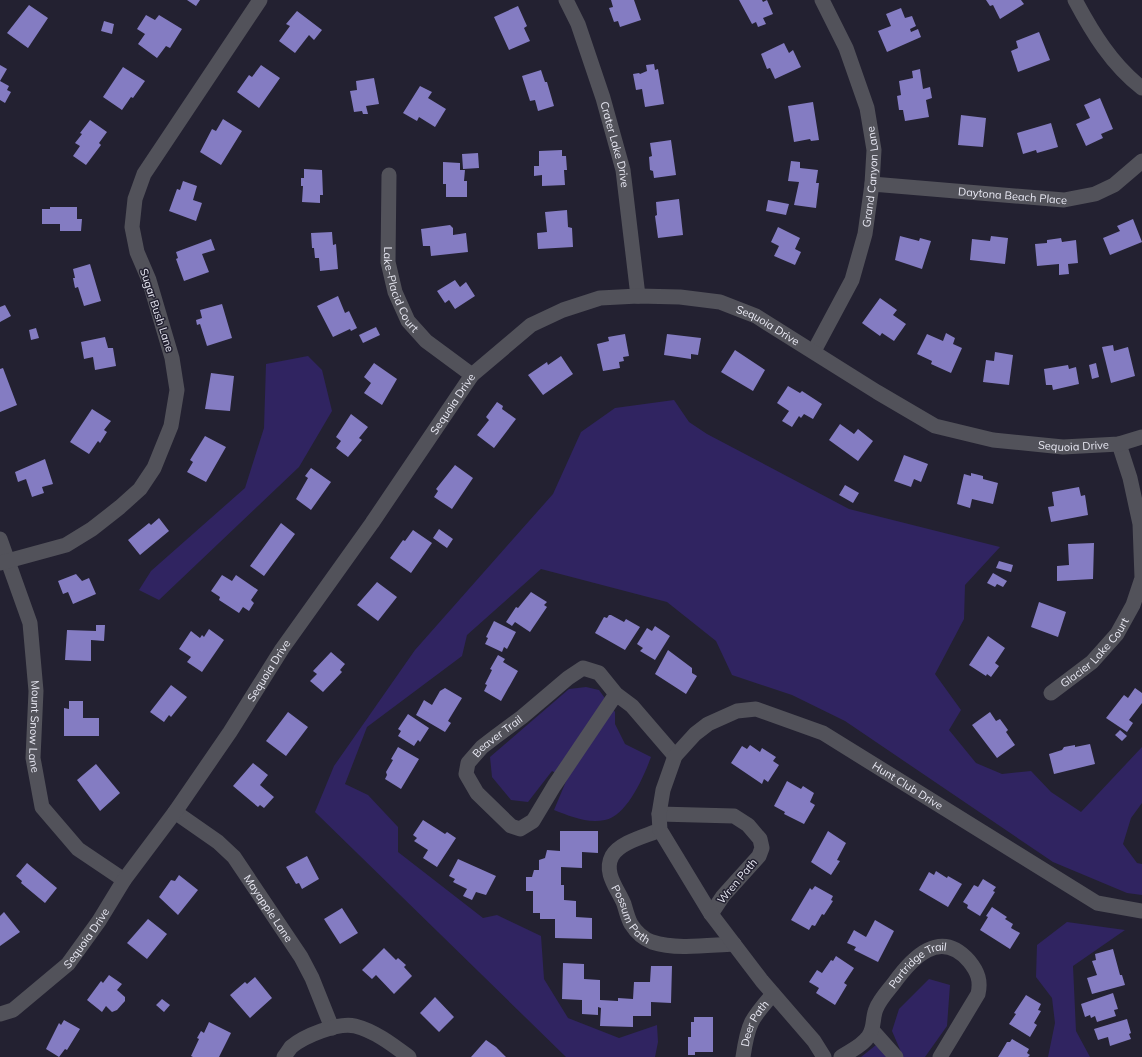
<svg xmlns="http://www.w3.org/2000/svg" width="1142" height="1057" font-family="Mulish,sans-serif">
<rect width="100%" height="100%" fill="#232131"/>
<path fill="#302461" d="M308,356L322,370L332,411L299,467L159,600L139,590L151,571L245,488L264,428L266,364Z
M674,400L689,422L707,434L849,509L1000,547L965,585L964,619L935,674L961,710L949,730L976,763L1002,774L1031,771L1051,792L1081,812L1142,747V803L1131,818L1123,844L1137,863L1142,864V895L1127,893L1053,862L845,721L792,695L732,675L716,641L667,602L541,569L467,635L462,656L367,727L345,784L368,795L398,827V852L483,918L497,915L541,936L544,979L568,1018L619,1038L657,1025L658,1042L655,1057H566L315,812L334,766L415,650L553,494L581,432L615,408Z
M586,687L599,690L615,712V724L625,744L651,757C644,776 627,816 605,820C587,824 570,816 554,810L567,779L552,771L528,802L511,800L492,777L490,757L569,689Z
M1067,922L1125,930L1073,966L1076,1031L1090,1057H1048L1055,1023L1052,998L1036,977L1037,945Z
M929,979L950,985L947,1026L925,1057H861L876,1045L901,1052L892,1031L899,1009Z"/>
<path fill="#847cc2" d="M187,0H200L196,6Z
M611,0H634L641,20L620,27L618,21L614,22L609,8L613,7Z
M739,0H762L763,2L767,0L773,14L763,18L766,24L758,27L756,22L752,24Z
M986,0H1021L1024,4L1000,19L993,5L990,6Z
M29,5L48,18L28,48L7,33Z
M518,6L527,26L524,28L530,41L509,50L494,17Z
M901,8L905,18L912,16L916,26L910,29L911,32L918,29L921,37L887,52L878,31L891,26L886,14Z
M297,11L322,30L314,40L309,35L295,53L279,41L290,26L286,24Z
M146,15L155,20L159,15L182,29L170,48L166,46L157,58L138,44L145,34L137,29Z
M104,21L114,24L112,34L101,31Z
M1039,32L1050,60L1018,72L1011,51L1018,48L1016,41Z
M784,43L789,53L793,50L801,67L775,79L770,68L767,69L761,54Z
M654,64L655,70L658,69L664,104L645,107L642,89L636,90L633,74L639,73L640,74L647,71L646,65Z
M0,65L7,69L0,81L9,86L7,90L11,92L5,103L0,100Z
M261,65L280,78L259,108L237,92L249,75L252,77Z
M123,67L145,81L133,98L131,97L122,110L103,97Z
M920,69L923,89L930,87L932,98L926,100L929,117L905,121L903,110H899L897,96L901,95L899,81L913,78L912,71Z
M541,70L545,82H547L554,106L538,111L535,100L530,101L522,76Z
M374,78L379,104L366,106L368,114H363L362,111L354,112L350,91L357,90L356,81Z
M420,86L432,92L428,98L446,109L435,127L419,117L417,121L403,113Z
M1100,98L1113,129L1101,134L1103,138L1086,146L1076,124L1090,118L1084,105Z
M813,102L819,140L811,141L810,139L794,142L788,106Z
M961,115L986,118L983,147L958,145Z
M223,119L242,131L221,165L200,152L212,129L216,131Z
M90,120L107,132L99,143L101,145L86,165L73,156L80,146L75,143L82,134L80,133Z
M1051,123L1058,147L1037,153L1036,150L1023,154L1017,133Z
M671,140L676,175L654,178L653,171L650,170L649,157L652,156L650,143Z
M562,150V156H566L567,170H564L565,185L542,186V175L534,176V166H539V151Z
M478,153L479,168L463,169L462,154Z
M791,161L800,162V168L818,170L816,183H819L816,208L794,205L799,182L788,181Z
M443,162L460,163V170H465L464,181H467V197H446V184H443Z
M304,169L322,170L323,195H320V203L302,202L303,186H301V178H304Z
M183,181L197,186L193,200L202,203L196,221L169,211L177,189L180,190Z
M679,199L683,235L658,238L655,216L657,215L656,202Z
M768,200L789,204L786,215L766,211Z
M50,207H77V219H82L81,231H60V224H42V209H50Z
M567,210L568,227L572,228L573,247L538,249L537,233L547,232L545,212Z
M1133,219L1142,242L1110,255L1103,238L1120,231L1117,226Z
M450,225L453,228V235L466,233L468,252L431,256L430,246H423L421,229Z
M778,227L800,238L795,249L801,252L795,265L774,256L779,246L771,242Z
M332,232L333,245L336,244L338,269L320,271L319,258H315L314,248H312L311,233Z
M900,236L919,241L920,238L931,241L922,269L895,260Z
M991,236L1008,238L1005,264L970,260L972,239L990,241Z
M1061,238L1062,242L1076,240L1078,263L1068,264L1069,274L1059,275V264L1037,266L1035,244L1047,243V240Z
M211,239L215,250L202,254L209,272L184,281L176,259L178,258L176,252Z
M90,264L101,301L84,306L78,287L75,288L73,278H75L73,269Z
M455,280L460,287L466,282L475,296L455,309L449,300L445,303L437,291Z
M338,296L345,313L349,311L357,328L351,331L350,329L333,337L317,306Z
M880,298L897,310L893,315L906,324L894,341L882,333L880,336L862,323Z
M222,304L232,338L207,346L200,324L197,325L196,320L202,318L200,310Z
M5,305L11,316L0,322V307Z
M376,327L380,335L363,343L359,335Z
M36,328L39,338L31,340L29,330Z
M946,333L955,338L953,344L962,348L951,373L931,364L932,361L917,354L927,334L943,341Z
M625,334L629,356L623,357L624,361L619,362L620,368L603,371L597,344L609,341L608,337Z
M667,334L701,338L698,355L691,354V359L664,355Z
M105,337L108,348H113L116,366L95,370L93,357L84,359L81,342Z
M1113,345L1114,351L1128,347L1135,376L1111,383L1102,347Z
M735,350L765,370L753,391L721,372Z
M995,352L1013,355L1009,385L983,382L986,360L994,361Z
M561,356L573,374L543,395L528,375L547,362L548,365Z
M374,363L397,379L382,405L364,393L371,383L364,377Z
M1096,363L1099,377L1092,379L1089,365Z
M1068,365L1069,369L1076,367L1079,384L1053,390L1052,385H1046L1044,369Z
M3,368L17,405L0,412V369Z
M211,373L234,376L230,411L205,409Z
M788,386L800,393L802,391L822,404L813,419L804,414L801,418L799,416L792,427L782,421L789,411L777,403Z
M497,402L503,406L502,409L516,419L494,448L477,435L489,420L486,417Z
M92,409L111,421L104,430L107,432L100,443L98,441L89,454L70,442Z
M351,414L368,427L359,438L362,440L348,457L336,448L341,441L336,437Z
M840,424L854,434L858,429L873,441L858,461L829,440Z
M205,436L226,447L206,482L187,472L193,462L190,460Z
M904,455L928,464L921,482L914,479L911,487L894,481Z
M45,459L53,484L42,487L44,493L32,497L26,479L18,482L15,472Z
M455,465L473,478L452,509L434,497L438,491L436,489Z
M311,468L331,482L311,510L296,499L308,478L305,476Z
M971,473L983,476V479L998,483L993,504L972,499L970,508L957,504L964,474L971,476Z
M845,485L859,493L853,503L839,495Z
M1079,487L1081,496L1085,495L1088,515L1051,522L1048,507L1054,506L1052,492Z
M159,518L169,531L140,555L128,540L149,523L151,525Z
M281,523L295,534L264,576L250,566Z
M439,529L453,539L447,548L433,538Z
M413,530L432,543L411,573L390,558L403,540L405,541Z
M1094,543L1093,579L1057,581V566L1069,565L1068,544Z
M999,561L1013,565L1011,572L996,568Z
M993,573L1007,581L1003,587L997,584L995,587L987,583Z
M76,574L82,581L89,578L96,594L73,604L68,592L63,594L58,581Z
M222,575L232,581L236,575L258,590L251,600L254,603L249,611L243,607L239,613L219,600L220,597L211,591Z
M377,582L397,597L378,621L357,605Z
M531,592L547,602L544,605L547,607L530,632L515,622L512,626L506,622L516,607L518,608Z
M1039,602L1066,612L1058,637L1031,627Z
M609,615H611L624,622L626,619L640,627L625,650L595,633L604,617L607,618Z
M494,621L516,632L507,649L504,647L502,652L485,644L488,638L486,637Z
M96,625H105L104,641L91,640V661L65,660L67,630L96,631Z
M655,626L670,636L655,660L640,651L643,648L637,644L647,628L652,631Z
M209,629L224,640L202,672L187,662L191,657L179,649L191,631L200,638L202,635L204,637Z
M988,636L1005,648L995,663L999,666L991,677L987,674L986,676L969,665Z
M668,650L692,668V673L697,676L686,694L655,674Z
M331,652L345,664L340,670L342,672L323,692L310,681L317,674L313,671Z
M498,655L505,659L503,662L518,671L501,701L484,691L487,685L485,684L492,670L490,669Z
M171,685L187,697L171,717L169,715L164,722L150,712Z
M445,688L462,698L448,721L451,723L445,732L416,715L424,700L432,705L440,691Z
M1135,688L1142,693V703L1129,720L1133,723L1127,732L1106,718L1124,695L1128,698Z
M69,701H83V718H99V736H64V708L69,709Z
M288,712L308,727L286,756L266,741Z
M990,712L996,721L1000,719L1008,730L1006,732L1015,745L997,758L972,725Z
M408,714L429,728L420,742L418,740L414,746L398,736L401,731L398,729Z
M1120,730L1127,736L1122,741L1115,735Z
M1090,744L1095,764L1054,774L1049,754L1062,750L1064,747L1075,745V747Z
M750,745L760,752L762,748L776,757L773,761L779,765L768,782L764,779L762,784L731,763L742,746L747,749Z
M398,747L419,759L401,789L385,779L387,775L386,772L393,760L391,759Z
M253,763L268,775L260,785L274,797L264,808L260,805L258,807L233,786Z
M96,764L120,793L100,811L77,780Z
M787,781L801,789L803,786L814,793L810,802L815,805L804,824L784,814L785,812L774,806Z
M423,820L445,834L447,832L456,838L437,867L423,858L428,850L414,841L417,838L413,835Z
M560,831H598V853L582,852V868L561,867V885H564V900L576,901V917L592,918V939L555,938V919H540V913H533V891H526V877H532L534,870H539V860L545,858L547,850L560,851Z
M828,831L846,843L837,860L840,861L831,875L811,862Z
M307,856L319,879L302,889L299,883L296,884L286,867Z
M458,859L496,876L486,895L476,892L472,900L463,896L467,889L453,882L455,879L449,876Z
M27,863L57,888L45,903L21,883L22,881L16,876Z
M936,871L947,878L948,876L962,884L948,907L919,890L929,872L934,875Z
M179,875L198,890L178,915L159,897L171,880L175,881Z
M983,879L996,887L993,891L995,892L980,916L967,908L968,905L963,902L974,885L978,887Z
M815,886L833,896L831,900L833,901L824,915L822,914L815,926L812,925L809,930L791,920L810,888L812,890Z
M992,907L1007,917L1005,919L1013,924L1011,928L1020,933L1010,949L980,930L988,917L986,916Z
M342,908L358,933L340,944L324,919Z
M4,912L20,932L0,946V916Z
M148,919L167,934L147,959L127,943Z
M875,920L894,931L878,962L854,950L856,947L847,943L854,930L866,937Z
M384,948L396,960L398,958L406,965L404,967L412,976L394,994L376,975L372,979L362,970Z
M1113,949L1120,975H1122L1125,985L1092,994L1087,978L1097,975L1092,961L1096,960L1095,954Z
M836,956L854,968L844,983L847,985L835,1005L816,993L819,988L809,982L817,970L822,973L831,960L833,961Z
M563,963L584,964V979L600,980V1000L618,1001V998L633,999L634,982H650L651,966H672L671,1003L651,1002V1016H633V1027L600,1026L601,1008L598,1007V1015L582,1014V1000L562,999Z
M109,975L122,984L117,990L125,997V1001L117,1010L112,1012L106,1006L102,1012L87,1000L101,981L103,983Z
M255,977L272,998L250,1018L230,995L245,982L247,984Z
M1113,993L1118,1009L1114,1010L1116,1016L1097,1022L1095,1016L1091,1018L1090,1015L1085,1017L1081,1004Z
M1026,995L1041,1004L1038,1010L1041,1011L1034,1023L1037,1025L1030,1037L1009,1024L1016,1014L1014,1013Z
M435,997L454,1017L439,1032L420,1013Z
M162,999L170,1005L164,1012L156,1005Z
M694,1017H713V1052H695V1055H688V1037H691V1022H694Z
M1127,1019L1131,1033L1129,1034L1131,1039L1110,1046L1108,1037L1098,1040L1094,1029Z
M64,1020L80,1029L67,1050L65,1049L59,1057L46,1049L59,1023L61,1025Z
M209,1022L231,1033L219,1057H193L191,1056L199,1039L197,1038L201,1031L204,1033Z
M1012,1039L1029,1049L1027,1053L1030,1055L1028,1057H998L1007,1042H1010Z
M486,1040L496,1047L506,1057H471Z"/>
<g fill="none" stroke-linecap="round" stroke-linejoin="round">
<g stroke="#52525a" stroke-width="15">
<path id="s1" d="M566,0L578,24L603,98L623,170L638,296"/>
<path d="M1075,0C1092,32 1112,65 1142,88"/>
<path id="s2" d="M389,175L388,262L395,292L408,321L426,341L472,375"/>
<path id="s3" d="M872,184L1064,200L1095,194L1114,185L1142,161"/>
<path id="s4" d="M814,351L852,280L865,234L872,184L874,150L867,108L846,48L822,0"/>
<path id="s5" d="M0,539L30,623L36,691L33,758L42,807L78,849L124,880"/>
<path d="M0,563L66,545L92,529L120,507L140,489L154,468L171,426L177,390L172,358L149,280L137,252L132,227L135,199L144,174L260,0"/>
<path id="s6" d="M1051,693L1092,662L1117,634L1133,605L1142,578L1140,524L1130,478L1119,444"/>
<path id="s7" d="M616,694L554,786L533,821L520,829L511,826L477,793L466,774L468,763L482,747L495,737L522,717L568,678L583,668L599,673L616,694L632,706L675,756"/>
<path id="s8" d="M175,812L218,842L234,857L301,957L312,978L332,1028"/>
<path d="M659,814L734,816L748,825L760,839L762,848L759,856L723,896L711,914"/>
<path id="s9" d="M660,830C646,836 620,842 612,856C603,873 618,889 624,904C626,911 628,919 631,924C636,932 644,939 652,942C677,950 709,945 734,944"/>
<path id="s10" d="M0,1014L13,1010L68,964L99,921L124,880L175,812L230,732L282,649L372,523L472,375L531,325L563,310L600,298L638,296L680,297L720,302L756,316L877,392L935,426L993,440L1063,447L1119,444L1142,437"/>
<path d="M872,1030L896,1057"/>
<path d="M284,1057C286,1054 289,1050 291,1047C304,1036 338,1022 355,1026C375,1031 393,1045 409,1057"/>
<path id="s11" d="M743,1057C748,1023 751,1019 773,994"/>
<path id="s12" d="M824,1057L814,1041L762,981L711,914L660,830L659,814L663,790L675,756L695,734L708,724L737,711L756,709L823,733L1097,903L1142,911"/>
<path id="s13" d="M841,1057C850,1051 862,1046 868,1037C875,1028 872,1018 876,1009C880,999 888,991 894,983C912,958 940,928 969,961C978,972 981,981 978,994L940,1057"/>
</g>
</g>
<g text-anchor="middle" dominant-baseline="central" stroke-width="3" stroke-linejoin="round" paint-order="stroke">
<g font-size="11" fill="#e9e9f4" stroke="#232131">
<text stroke="none"><textPath href="#s1" startOffset="153">Crater Lake Drive</textPath></text>
<text stroke="none"><textPath href="#s4" startOffset="186">Grand Canyon Lane</textPath></text>
<text stroke="none"><textPath href="#s3" startOffset="141">Daytona Beach Place</textPath></text>
<text stroke="none"><textPath href="#s2" startOffset="117">Lake-Placid Court</textPath></text>
<text transform="translate(157 310) rotate(72)">Sugar Bush Lane</text>
<text stroke="none"><textPath href="#s10" startOffset="1125">Sequoia Drive</textPath></text>
<text stroke="none"><textPath href="#s10" startOffset="765">Sequoia Drive</textPath></text>
<text stroke="none"><textPath href="#s10" startOffset="1461">Sequoia Drive</textPath></text>
<text stroke="none"><textPath href="#s6" startOffset="60">Glacier Lake Court</textPath></text>
<text stroke="none"><textPath href="#s10" startOffset="441">Sequoia Drive</textPath></text>
<text stroke="none"><textPath href="#s5" startOffset="193">Mount Snow Lane</textPath></text>
<text stroke="none"><textPath href="#s7" startOffset="297">Beaver Trail</textPath></text>
<text stroke="none"><textPath href="#s12" startOffset="625">Hunt Club Drive</textPath></text>
<text transform="translate(737 881) rotate(-50)">Wren Path</text>
<text stroke="none"><textPath href="#s8" startOffset="136">Mayapple Lane</textPath></text>
<text stroke="none"><textPath href="#s9" startOffset="120">Possum Path</textPath></text>
<text stroke="none"><textPath href="#s10" startOffset="117">Sequoia Drive</textPath></text>
<text stroke="none"><textPath href="#s13" startOffset="126">Partridge Trail</textPath></text>
<text stroke="none"><textPath href="#s11" startOffset="36">Deer Path</textPath></text>
</g>
</g>
</svg>
